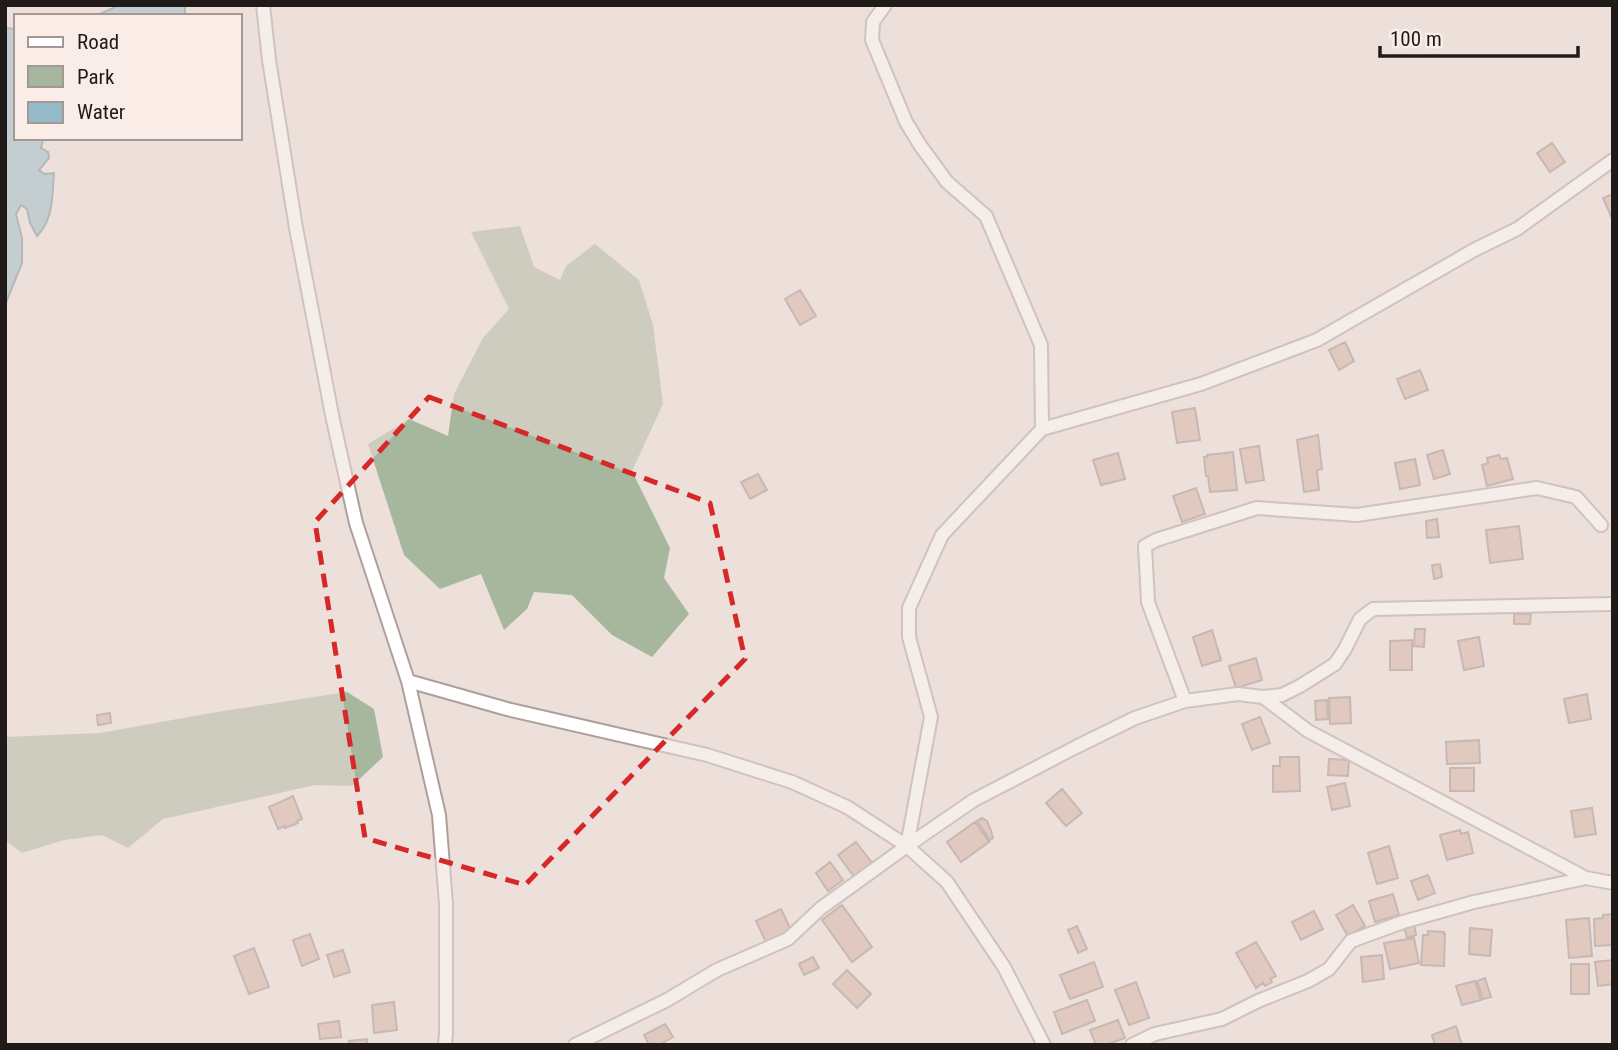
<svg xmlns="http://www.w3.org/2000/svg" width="1618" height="1050" font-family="'Roboto Condensed',sans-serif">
<rect width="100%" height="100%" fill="#eddfd9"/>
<path fill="#a7b79d" d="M520,226L534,267L560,280L566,266L595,244L639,280L653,325L663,404L632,471L670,548L664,578L689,614L652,657L612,635L572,595L534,592L527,609L504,630L481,574L440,589L404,555L368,444L409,419L448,436L454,394L483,338L509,309L471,232Z
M347,692L374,709L383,757L352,786L315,785L163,819L128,848L102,835L64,840L22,853L5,840V737L100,733L211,713Z"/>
<path fill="#93bbc7" stroke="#708b93" stroke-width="2" d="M120,5H185V15L95,16Z
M5,28L16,29V138H57L43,140L41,148L48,152L49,158L39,170L44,174L54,173C52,195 54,219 37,236L30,223L27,209L21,205L16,214L22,238V263L5,305Z"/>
<path fill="#d2afa0" stroke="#978b85" stroke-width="2" d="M1552,143L1565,162L1550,172L1537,153Z
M1613,194V221L1603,198Z
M800,290L816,316L800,325L785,299Z
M1345,342L1354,361L1339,370L1329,350Z
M1420,370L1428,390L1405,399L1397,379Z
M1195,408L1200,440L1177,443L1172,412Z
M1318,435L1322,469L1317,470L1319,490L1304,492L1297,440Z
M1259,446L1264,480L1246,483L1240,449Z
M1443,450L1450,474L1434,479L1427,455Z
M1233,452L1237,490L1210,492L1208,476H1206L1204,457H1207V455Z
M1118,453L1125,479L1101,485L1093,460Z
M1499,455L1501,459L1507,458L1513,479L1487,486L1482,465L1488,463L1487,458Z
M1415,459L1420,485L1400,489L1395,463Z
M758,474L767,490L750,499L741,482Z
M1196,488L1205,514L1182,522L1173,496Z
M1437,519L1439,537L1427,538L1426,521Z
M1519,526L1523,559L1490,563L1486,530Z
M1440,564L1442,577L1434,579L1432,565Z
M1514,614H1531L1530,624H1514Z
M1415,629H1425L1424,647L1414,646Z
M1212,630L1221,660L1202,666L1193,637Z
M1479,637L1484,666L1464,670L1458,641Z
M1412,640V670H1390V641Z
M1256,658L1262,680L1236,688L1229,666Z
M1587,694L1591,719L1569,723L1564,699Z
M1350,697L1351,723L1330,724L1329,698Z
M1327,700L1328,719L1316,720L1315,701Z
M110,713L111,723L98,725L97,715Z
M1260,717L1270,743L1252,750L1242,724Z
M1479,740L1480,763L1447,764L1446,742Z
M1280,757H1299L1300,791L1273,792V766H1280Z
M1329,759L1349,760L1348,776L1328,775Z
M1450,768H1474V791H1450Z
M1345,783L1350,806L1332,810L1327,787Z
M1062,789L1082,813L1066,826L1046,803Z
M293,796L302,819L297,821L298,823L285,828V826L278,829L269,807Z
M1592,808L1596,834L1575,837L1571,811Z
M982,818L987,821L991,831L993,838L990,840L977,821Z
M975,822L989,842L961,862L947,842Z
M1460,830L1461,834L1468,832L1473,853L1447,860L1440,835Z
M856,842L873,864L855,878L838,855Z
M1389,846L1398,878L1377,884L1368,853Z
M830,862L843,880L828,891L816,873Z
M1428,875L1435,893L1418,900L1411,881Z
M1393,894L1399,915L1375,922L1369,901Z
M842,905L872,947L852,962L822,920Z
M1353,905L1365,926L1348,936L1336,915Z
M781,909L791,930L766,942L756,921Z
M1314,911L1323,929L1301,940L1292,922Z
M1613,914V945L1595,946L1594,919L1603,918V915Z
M1589,918L1592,956L1569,958L1566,920Z
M1414,924L1416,935L1407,938L1404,927Z
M1077,926L1087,949L1078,953L1068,930Z
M1470,928L1492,930L1490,956L1469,954Z
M1428,931L1444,932V934H1445L1444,966L1421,965L1423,935H1428Z
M310,934L319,959L302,966L293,940Z
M1414,938L1419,963L1390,969L1384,943Z
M1256,942L1276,976L1270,979L1272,982L1265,986L1263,983L1256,988L1236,953Z
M254,948L269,987L249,994L234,956Z
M343,950L350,972L334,977L327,955Z
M1382,955L1384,979L1363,982L1361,957Z
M813,957L819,968L804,975L799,964Z
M1613,960V984L1598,986L1595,962Z
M1094,962L1103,987L1070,999L1060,975Z
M1571,964H1589V994H1571Z
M847,970L871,994L857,1008L833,984Z
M1485,978L1491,997L1483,999L1477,981Z
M1475,981L1481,1000L1462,1005L1456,986Z
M1136,982L1149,1018L1129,1025L1115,990Z
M1087,1000L1095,1021L1062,1034L1054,1012Z
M394,1002L397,1030L374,1033L372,1005Z
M1118,1020L1125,1038L1106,1045H1096L1090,1030Z
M339,1021L341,1037L320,1039L318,1024Z
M665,1024L673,1037L659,1045H649L644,1035Z
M1456,1026L1462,1045H1435L1432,1035Z
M367,1039V1045H349V1041Z"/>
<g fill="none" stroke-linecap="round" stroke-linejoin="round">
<defs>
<path id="street" d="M263,5L269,60L296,228L333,420L356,523L408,681L439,815L446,904V1034L445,1045
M885,5L873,22L872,40L906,122L920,145L947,182L986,216L1041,345L1042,429
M408,681L507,709L707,755L792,782L847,807L907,846L947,882L1004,967L1044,1045
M1263,697L1308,731L1586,878L1613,883
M1185,701L1148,602L1145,546L1156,540L1257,508L1357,515L1537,488L1576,497L1601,525
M907,846L931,717L909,637V608L942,535L1042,429L1201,384L1317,340L1474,250L1517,229L1613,160
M575,1045L667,1000L717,970L788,939L821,908L907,846L974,800L1076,747L1135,718L1185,701L1238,694L1263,697L1282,695L1300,686L1335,664L1345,649L1360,619L1373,609L1613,604
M1132,1045L1155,1034L1222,1019L1258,1001L1308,981L1329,969L1351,941L1403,922L1474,902L1586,878"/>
</defs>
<use href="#street" stroke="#ada09a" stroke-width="16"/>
<use href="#street" stroke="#fff" stroke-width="12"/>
</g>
<path d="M0 0H1618V1050H0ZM429,397L710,503L745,659L525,885L365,838L315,522Z" fill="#eddfd9" fill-opacity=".55" fill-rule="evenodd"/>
<path fill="none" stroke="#d62828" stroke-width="5" stroke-dasharray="14 9" stroke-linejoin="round" d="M429,397L710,503L745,659L525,885L365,838L315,522Z"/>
<rect width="1618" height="1050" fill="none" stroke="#201b19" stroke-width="14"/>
<rect x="14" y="14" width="228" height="126" fill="#faece6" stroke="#a39894" stroke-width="2"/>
<rect x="28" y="37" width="35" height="10" fill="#ffffff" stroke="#a39894" stroke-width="2"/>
<text x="77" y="49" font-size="21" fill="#201b19">Road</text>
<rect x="28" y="66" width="35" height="21" fill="#a7b79d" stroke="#a39894" stroke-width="2"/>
<text x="77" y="84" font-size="21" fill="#201b19">Park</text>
<rect x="28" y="102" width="35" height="21" fill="#93bbc7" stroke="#a39894" stroke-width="2"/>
<text x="77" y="119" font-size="21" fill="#201b19">Water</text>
<path d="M1380 46v10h198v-10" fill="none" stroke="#201b19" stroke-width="3.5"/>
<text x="1390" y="46" font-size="21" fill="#201b19" stroke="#faece6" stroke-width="5" paint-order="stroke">100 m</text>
</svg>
